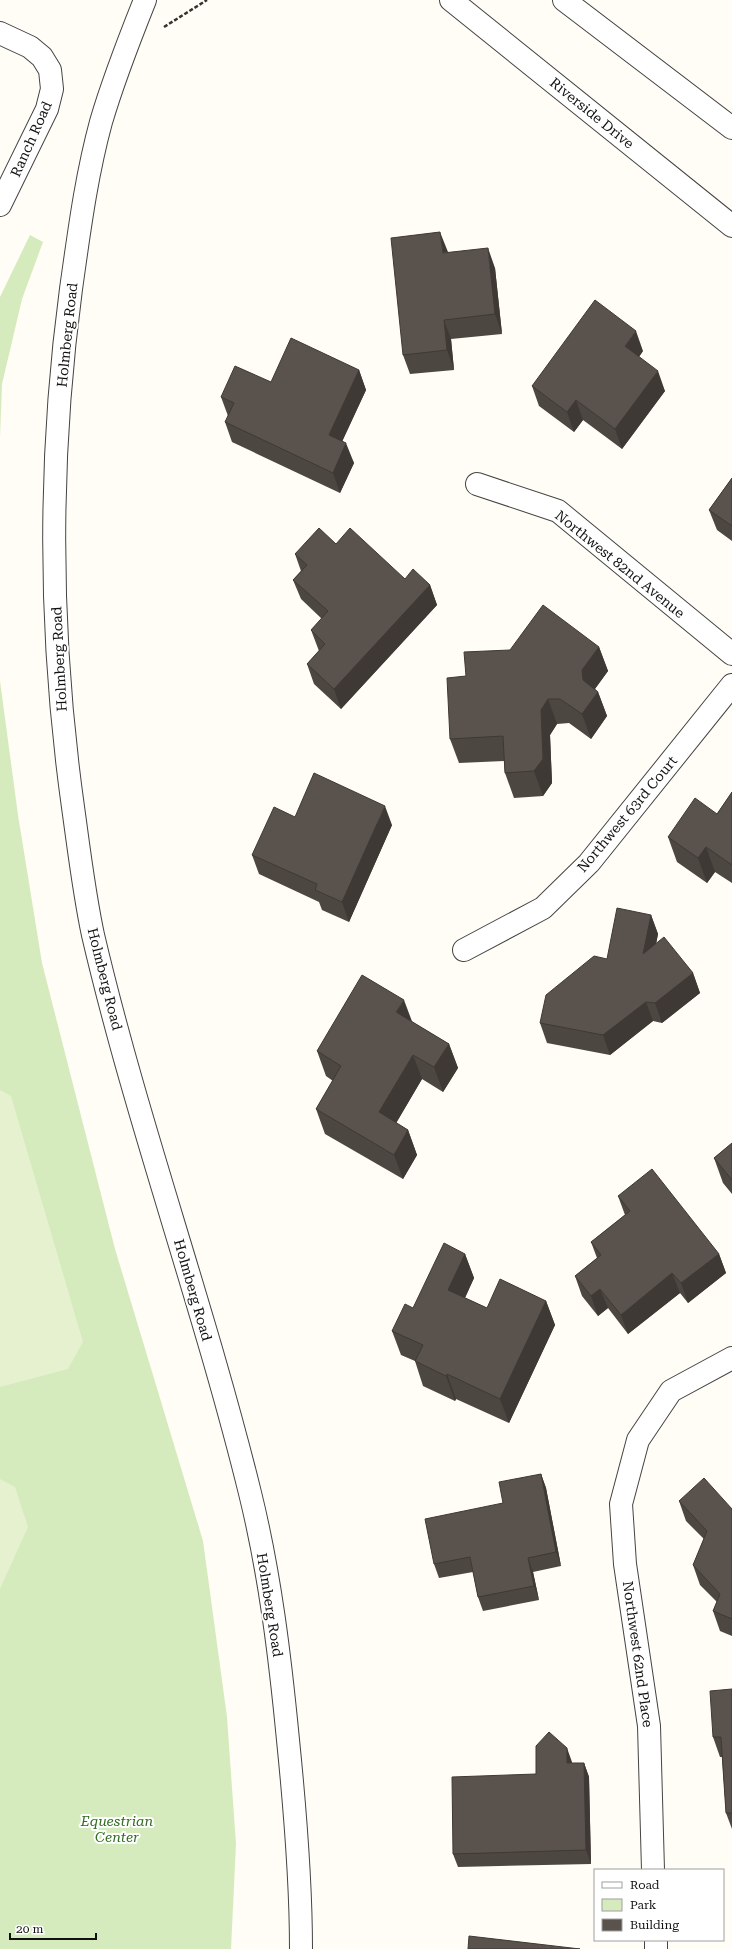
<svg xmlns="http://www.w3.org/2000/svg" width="732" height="1949" font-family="'Roboto Serif',serif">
<rect width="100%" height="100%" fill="#fffdf5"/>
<path fill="#d5ebbd" d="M30,235L43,242L22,299L2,384L0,438V297Z
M0,681L18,815L42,963L115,1249L203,1541L227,1717L236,1844L231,1949H0Z"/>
<path fill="#e6f2cf" d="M0,1090L11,1096L83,1342L68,1369L0,1387Z
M0,1479L15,1487L28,1527L0,1589Z"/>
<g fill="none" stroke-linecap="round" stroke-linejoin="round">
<defs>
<path id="minor" d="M0,33L30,47L42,57L50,70L52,89L47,109L0,205
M477,484L558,511L732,654
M464,950L543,908L589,863L732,685
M653,1870L649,1726L625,1564L621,1504L638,1440L671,1391L732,1358
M656,1940V1949"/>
<path id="tertiary" d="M145,0C129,40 113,81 101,122C86,177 79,233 71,289C48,460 49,636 73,807C79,850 84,893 93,935C137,1123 204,1306 250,1493C270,1574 280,1657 288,1740C295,1809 301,1879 301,1949
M451,0L732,226
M564,0L732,128"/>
</defs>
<use href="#minor" stroke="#444" stroke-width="24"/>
<use href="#tertiary" stroke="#444" stroke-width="24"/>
<path stroke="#333" stroke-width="2.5" stroke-dasharray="4 2" stroke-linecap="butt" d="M164,27L207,0"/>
<use href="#minor" stroke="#fff" stroke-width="22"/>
<use href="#tertiary" stroke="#fff" stroke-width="22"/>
</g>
<path fill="#4d4742" d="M448,252L495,268L502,334L451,339L454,370L410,374L403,355Z
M643,351L639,357L665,391L622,449L583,420L574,432L539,406L532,386Z
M359,370L366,390L342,441L354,463L340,493L232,442L225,422L228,416L221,397L271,382Z
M732,478V541L717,530L709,510Z
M336,544L405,579L430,585L437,605L341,709L314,684L307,664L319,651L311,630L322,619L301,599L293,580L301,571L295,554Z
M599,647L608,671L595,689L598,692L607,716L591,739L569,723L557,724L550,735L552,783L543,796L514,798L505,773L504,761L459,763L450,739L466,676Z
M732,792V883L715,872L707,883L677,862L668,837L717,814Z
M295,817L392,825L349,922L322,910L319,902L259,874L252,855Z
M651,915L658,934L656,944L693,973L700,993L662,1023L653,1021L610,1055L547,1043L540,1023L607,959Z
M412,1022L449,1044L458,1068L443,1092L422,1079L396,1123L408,1130L417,1155L403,1179L325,1134L316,1109L333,1081L326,1076L317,1051Z
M732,1143V1194L723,1183L714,1158Z
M618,1196L719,1254L726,1273L688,1303L680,1293L628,1334L608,1308L598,1316L582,1296L575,1276L597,1258L591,1242L625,1215Z
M465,1254L474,1278L465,1298L487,1308L546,1301L555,1325L509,1423L456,1399L455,1401L423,1386L415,1361L401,1355L392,1331L413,1308Z
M541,1474L546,1488L561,1566L533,1572L539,1600L483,1611L478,1597L473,1572L439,1578L434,1564L503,1503Z
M679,1501L732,1509V1636L720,1631L713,1611L717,1602L700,1585L693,1565L704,1539L686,1521Z
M732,1689V1829L726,1813L722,1757H720L713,1737Z
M572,1762V1763H584L589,1777L591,1864L458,1867L453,1854L536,1774Z"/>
<path fill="#3f3936" d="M440,232L448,252L443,253Z
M488,248L495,268L502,334L495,314Z
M444,320L451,339L454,370L447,350Z
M636,331L643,351L632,366L625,346Z
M359,370L366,390L336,455L329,435Z
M658,371L665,391L622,449L615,429Z
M576,400L583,420L574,432L567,412Z
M346,443L354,463L340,493L333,473Z
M430,585L437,605L341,709L334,689Z
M599,647L608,671L591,694L598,692L607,716L591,739L582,714L583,680L582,670Z
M548,699L557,724L550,735L552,783L543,796L534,771L541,710Z
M385,806L392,825L349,922L342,902Z
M706,847L715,872L707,883L698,858Z
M651,915L658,934L650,974L643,954Z
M693,973L700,993L662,1023L655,1003Z
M404,1000L413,1024L396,1012Z
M646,1002L653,1021L610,1055L603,1035Z
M449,1044L458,1068L443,1092L434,1067Z
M413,1055L422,1079L388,1137L379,1112Z
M408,1130L417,1155L403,1179L394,1155Z
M465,1254L474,1278L457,1315L448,1290Z
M719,1254L726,1273L688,1303L681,1283Z
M672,1273L680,1293L628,1334L621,1315Z
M600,1289L608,1308L598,1316L591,1296Z
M546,1301L555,1325L509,1423L500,1399Z
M447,1374L456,1399L455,1401L446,1376Z
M541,1474L546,1488L561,1566L556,1552Z
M528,1558L533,1572L539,1600L534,1586Z
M567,1748L572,1762V1777L567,1763Z
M584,1763L589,1777L591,1864L586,1850Z"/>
<path fill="#5a524d" stroke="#3f3936" d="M440,232L443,253L488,248L495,314L444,320L447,350L403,355L391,238Z
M595,300L636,331L625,346L658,371L615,429L576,400L567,412L532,386Z
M291,338L359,370L329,435L346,443L333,473L225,422L234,403L221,397L235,366L271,382Z
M732,478V526L709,510Z
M319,528L336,544L350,528L405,579L413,569L430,585L334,689L307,664L325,644L311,630L328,611L293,580L307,565L295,554Z
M543,605L599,647L582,670L583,680L598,692L582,714L560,699H548L541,710L543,759L534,771L505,773L503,736L450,739L447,678L466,676L464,652L510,650Z
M314,773L385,806L342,902L315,890L317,884L252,855L274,807L295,817Z
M732,792V865L706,847L698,858L668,837L695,798L717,814Z
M617,908L651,915L643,954L664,937L693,973L655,1003L646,1002L603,1035L540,1023L546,995L594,956L607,959Z
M362,975L404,1000L396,1012L449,1044L434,1067L413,1055L379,1112L408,1130L394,1155L316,1109L341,1066L317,1051Z
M732,1143V1180L714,1158Z
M652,1169L719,1254L681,1283L672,1273L621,1315L600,1289L591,1296L575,1276L601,1255L591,1242L630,1211L618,1196Z
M444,1243L465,1254L448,1290L487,1308L500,1279L546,1301L500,1399L447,1374L446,1376L415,1361L423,1345L392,1331L405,1304L413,1308Z
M541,1474L556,1552L528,1558L534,1586L478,1597L470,1557L434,1564L425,1519L503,1503L499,1482Z
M704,1478L732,1509V1619L713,1611L720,1594L693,1565L707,1531L679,1501Z
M732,1689V1813H726L721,1737H713L710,1691Z
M549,1732L567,1748V1763H584L586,1850L453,1854L452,1777L536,1774V1746Z
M469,1936L580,1949H468Z"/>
<g text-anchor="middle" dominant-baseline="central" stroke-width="4" stroke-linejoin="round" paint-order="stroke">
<g font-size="14" fill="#111" stroke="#fff">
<text transform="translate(592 113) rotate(39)">Riverside Drive</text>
<text transform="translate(31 139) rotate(-66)">Ranch Road</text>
<text transform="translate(67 335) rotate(-84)">Holmberg Road</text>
<text transform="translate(620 564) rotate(39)">Northwest 82nd Avenue</text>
<text transform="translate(59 659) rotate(-93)">Holmberg Road</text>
<text transform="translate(627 814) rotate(-50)">Northwest 63rd Court</text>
<text transform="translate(105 979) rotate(76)">Holmberg Road</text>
<text transform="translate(193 1290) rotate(74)">Holmberg Road</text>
<text transform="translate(270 1605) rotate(81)">Holmberg Road</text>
<text transform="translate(638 1654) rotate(82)">Northwest 62nd Place</text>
</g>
<g font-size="14" font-style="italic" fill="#2f6b1f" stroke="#fff">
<text x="117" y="1821">Equestrian<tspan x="117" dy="16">Center</tspan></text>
</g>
</g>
<rect x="594" y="1869" width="130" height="72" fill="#ffffff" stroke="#a0a0a0"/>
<rect x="602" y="1882" width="20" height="6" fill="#ffffff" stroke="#a0a0a0"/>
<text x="630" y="1889" font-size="12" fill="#111111">Road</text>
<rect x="602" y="1899" width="20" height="12" fill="#d5ebbd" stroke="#a0a0a0"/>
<text x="630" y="1909" font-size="12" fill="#111111">Park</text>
<rect x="602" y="1919" width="20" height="12" fill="#5a524d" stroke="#a0a0a0"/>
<text x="630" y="1929" font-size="12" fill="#111111">Building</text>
<path d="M10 1933v6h86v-6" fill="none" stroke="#111111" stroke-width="2"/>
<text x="16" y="1933" font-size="12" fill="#111111" stroke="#ffffff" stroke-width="3" paint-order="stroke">20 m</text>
</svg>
